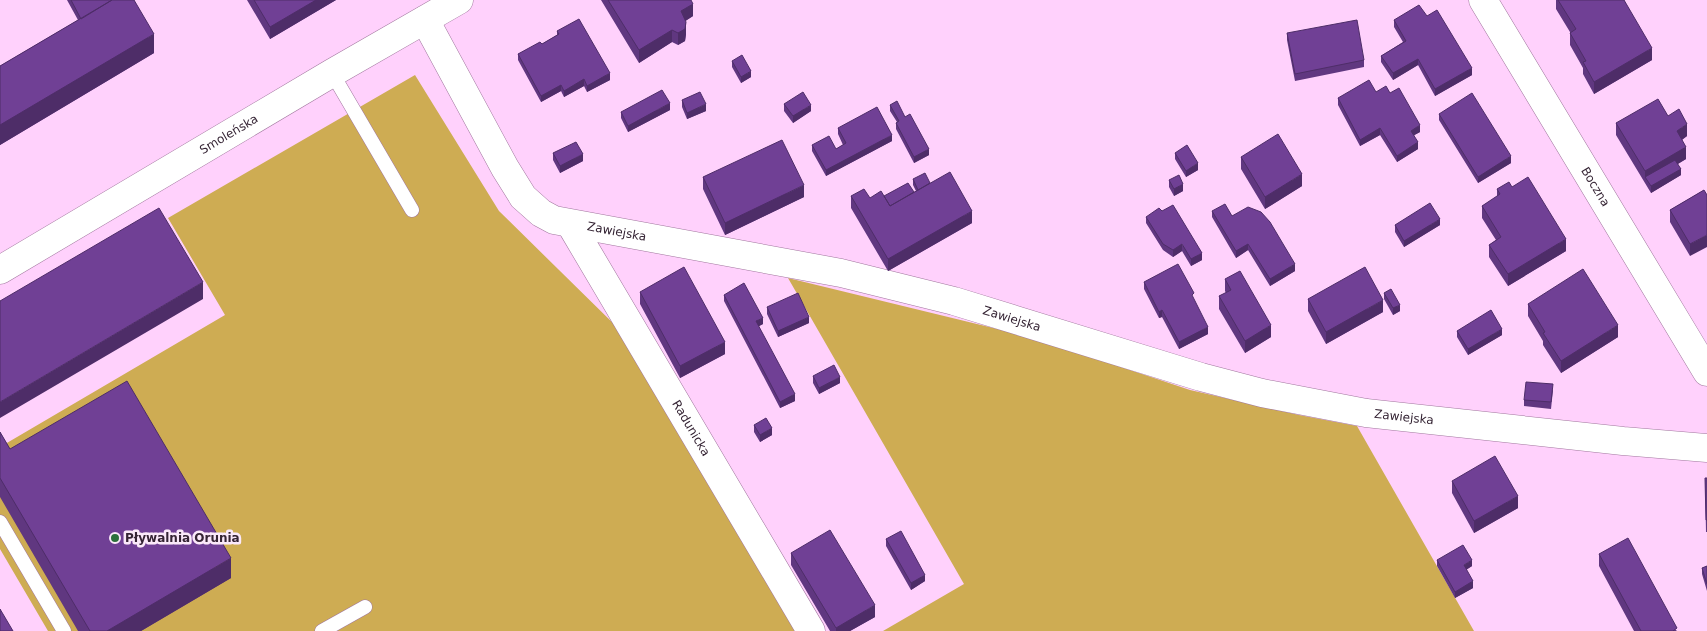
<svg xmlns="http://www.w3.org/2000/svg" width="1707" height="631" font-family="'DejaVu Sans',sans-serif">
<rect width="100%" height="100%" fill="#ffd1fc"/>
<path fill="#ceac53" d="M415,75L499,211L618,328L797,631H48L0,549V447L225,315L168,218Z
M788,278L1034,338L1190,390L1299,415L1357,426L1474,631H883L964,584Z"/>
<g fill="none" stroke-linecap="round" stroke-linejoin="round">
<defs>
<path id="service" d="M332,73L412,210
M0,522L64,631
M322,631L365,607"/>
<g id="minor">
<path id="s1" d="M1483,0L1707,372"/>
<path id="s2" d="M425,20L505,168L523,197L541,213L554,220L841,273L954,301L1201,377L1262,393L1366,413L1623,441L1707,448"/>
<path id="s3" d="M571,225L811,631"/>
<path id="s4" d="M0,270L332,73L459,0"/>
</g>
</defs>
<use href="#service" stroke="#a1779e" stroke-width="15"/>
<use href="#minor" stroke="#a1779e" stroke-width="29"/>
<use href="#service" stroke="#fff" stroke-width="14"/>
<use href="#minor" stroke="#fff" stroke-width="28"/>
</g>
<path fill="#603780" d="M67,0H134L154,53L0,145V66L78,20Z
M247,0H336L270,39Z
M601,0H691L693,16L685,21L686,34L685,41L678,45L672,42L639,63Z
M1556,0H1624L1652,60L1594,94L1583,74V68L1570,45V32L1556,9Z
M1427,16L1472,75L1435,96L1418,65L1393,80L1381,62V56L1403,42L1394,27V20Z
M557,31L610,80L587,92L584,86L564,97L561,91L541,102L518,60V54L542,44L557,35Z
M1287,33L1364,60V67L1295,81L1287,40Z
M732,61L751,77L741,83L732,67Z
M1376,92L1390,93L1420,132L1414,135L1418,149L1397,162L1380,135L1360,146L1338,105V98Z
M682,100L706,111L687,119L682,107Z
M784,104L811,111L793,123L784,111Z
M890,105L905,117L929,155L914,163L896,129V123L897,122L890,111Z
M670,110L628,132L621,118V112Z
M1439,114L1511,163L1478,183L1439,120Z
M1668,116L1687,136L1682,140L1686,159L1678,164L1681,175L1651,193L1616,135V123Z
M838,128L892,141L826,176L812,151V145L836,149L843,145L838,134Z
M553,153L583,161L560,173L553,160Z
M1175,153L1198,170L1186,177L1175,159Z
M1241,157L1302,186L1265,209L1241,169Z
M703,177L804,197L725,235L703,189Z
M913,179L930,183L972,223L888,271L851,208V196L870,198L914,192L916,191L913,185Z
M1169,180L1183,191L1174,196L1169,187Z
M1497,189L1566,251L1508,286L1489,257V245L1496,240L1482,218V206L1497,197Z
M1704,190L1690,256L1670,222V210Z
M1212,211L1232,216L1295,271L1270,286L1248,250L1236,258L1212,217Z
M1146,217L1202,260L1191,266L1182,251L1173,257L1163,250L1146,223Z
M1395,225H1440L1404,247L1395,232Z
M1225,279L1271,337L1245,353L1219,309V296L1226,293L1225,291Z
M1144,282L1208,334L1179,349L1162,317L1159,318L1144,289Z
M640,292L725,354L680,378L640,304Z
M1384,293L1400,311L1393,315L1384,299Z
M724,295L763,324L758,326L795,401L780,408L724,301Z
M1308,299L1383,312L1326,344L1308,311Z
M1528,304L1618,337L1561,373L1543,345V341L1528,316Z
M767,307L809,323L778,337L767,314Z
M1457,331L1502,335L1468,355L1457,337Z
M813,376L840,383L819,394L813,383Z
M1553,390L1551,409L1524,406V400Z
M754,425L772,435L760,442L754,432Z
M0,432L10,449L231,578L141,631H78L0,497Z
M1705,478H1707V532H1706Z
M1452,481L1518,508L1474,533L1452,493Z
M886,539L925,581L911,590L886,546Z
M791,553L875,617L850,631H830L791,565Z
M1599,554L1677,631H1634L1599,566Z
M1437,560L1472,566L1466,570L1473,588L1455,598L1437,566Z
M1707,566V591L1702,574V568Z"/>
<path fill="#4e2d68" d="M316,0H336L270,39V27Z
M693,4V16L681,24V11Z
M686,22V34L685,41L678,45V33Z
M672,30V42L639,63V50Z
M154,34V53L0,145V125Z
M1652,48V60L1594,94V82Z
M1418,59V65L1393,80V73Z
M1472,68V75L1435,96V89Z
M751,71V77L741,83V77Z
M610,73V80L587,92V86Z
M584,79V86L564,97V91Z
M561,85V91L541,102V96Z
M670,103V110L628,132V126Z
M706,104V111L687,119V113Z
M811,105V111L793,123V116Z
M1687,124V136L1677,143V131Z
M1420,125V132L1411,137V131Z
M1380,128V135L1360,146V140Z
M892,135V141L826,176V170Z
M1418,142V149L1397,162V156Z
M1686,147V159L1648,181L1645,177V183V171Z
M929,149V155L914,163V157Z
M583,154V161L560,173V166Z
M1511,156V163L1478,183V177Z
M1198,163V170L1186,177V171Z
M1681,169V175L1651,193V186Z
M1302,174V186L1265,209V197Z
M1183,184V191L1174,196V189Z
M804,185V197L725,235V223Z
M972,211V223L888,271V259Z
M1440,219V225L1404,247V241Z
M1707,235V247L1690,256V244Z
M1566,239V251L1508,286V274Z
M1182,244V251L1173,257V250Z
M1248,244V250L1236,258V251Z
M1202,253V260L1191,266V259Z
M1295,264V271L1270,286V279Z
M203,282V299L0,418V402Z
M1383,300V312L1326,344V332Z
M1400,305V311L1393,315V308Z
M1162,310V317L1159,318V312Z
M809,317V323L778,337V331Z
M763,318V324L756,328V321Z
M1271,325V337L1245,353V341Z
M1618,325V337L1561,373V361Z
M1208,327V334L1179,349V342Z
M1502,329V335L1468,355V349Z
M725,342V354L680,378V366Z
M840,377V383L819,394V388Z
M795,394V401L780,408V402Z
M772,428V435L760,442V435Z
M1518,496V508L1474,533V521Z
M231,558V578L141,631H107Z
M1472,560V566L1464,571V565Z
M925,575V581L911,590V583Z
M1473,581V588L1455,598V592Z
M875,605V617L850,631H836V628Z"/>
<path fill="#704095" stroke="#4e2d68" d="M71,0H112L81,19Z
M112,0H134L154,34L0,125V66Z
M254,0H316L270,27Z
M608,0H691L693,4L681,11L686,22L685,29L678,33L672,30L639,50Z
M1558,0H1624L1652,48L1594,82L1583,62L1586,61L1570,33L1576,29Z
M1419,5L1427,16L1437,10L1472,68L1435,89L1418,59L1393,73L1381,56L1406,41L1394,20Z
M579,19L610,73L587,86L584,79L564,91L561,85L541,96L518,54L540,42L542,44L559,34L557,31Z
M1357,20L1364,60L1295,74L1287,33Z
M742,55L751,71L741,77L732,61Z
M1369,80L1376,92L1386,86L1390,93L1399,88L1420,125L1411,131L1418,142L1397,156L1380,128L1360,140L1338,98Z
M662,90L670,103L628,126L621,112Z
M700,92L706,104L687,113L682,100Z
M803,92L811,105L793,116L784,104Z
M1472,93L1511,156L1478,177L1439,114Z
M1658,99L1668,116L1679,109L1687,124L1677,131L1686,147L1645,171L1616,123Z
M897,101L905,117L910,114L929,149L914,157L896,123L899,121L890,105Z
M877,107L892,135L826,170L812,145L829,136L836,149L846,143L838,128Z
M1278,134L1302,174L1265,197L1241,157Z
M782,140L804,185L725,223L703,177Z
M576,142L583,154L560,166L553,153Z
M1187,145L1198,163L1186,171L1175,153Z
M1675,160L1681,169L1651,186L1645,177Z
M950,172L972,211L888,259L851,196L864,189L870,198L881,191L890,206Z
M925,173L930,183L918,190L913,179Z
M1179,175L1183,184L1174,189L1169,180Z
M1528,177L1566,239L1508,274L1489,245L1501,237L1482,206L1500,194L1497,189L1509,182L1512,187Z
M908,183L914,192L890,206L884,196Z
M1704,190L1707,195V235L1690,244L1670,210Z
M1430,203L1440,219L1404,241L1395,225Z
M1225,204L1232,216L1248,207L1261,212L1270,222L1295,264L1270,279L1248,244L1236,251L1212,211Z
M1173,205L1202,253L1191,259L1182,244L1173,250L1163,244L1146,217L1159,208L1162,211Z
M159,208L203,282L0,402V301Z
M1178,264L1194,293L1192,295L1208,327L1179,342L1162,310L1159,312L1144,282Z
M684,267L725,342L680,366L640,292Z
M1365,267L1383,300L1326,332L1308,299Z
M1583,269L1618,325L1561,361L1543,333L1545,332L1528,304Z
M1240,271L1271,325L1245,341L1219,296L1231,290L1225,279Z
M744,283L763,318L756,321L795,394L780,402L724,295Z
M1391,289L1400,305L1393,308L1384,293Z
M798,293L809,317L778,331L767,307Z
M1491,310L1502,329L1468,349L1457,331Z
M834,365L840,377L819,388L813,376Z
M127,381L231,558L107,631H90L0,478V432L10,449Z
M1526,382L1553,384L1551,402L1524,400Z
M766,418L772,428L760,435L754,425Z
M1495,456L1518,496L1474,521L1452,481Z
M1705,478H1707V520H1706Z
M830,530L875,605L836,628L791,553Z
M901,531L925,575L911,583L886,539Z
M1628,538L1677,628L1673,631H1641L1599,554Z
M1463,545L1472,560L1464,565L1473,581L1455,592L1437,560Z
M1707,566V584L1702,568Z
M0,609L13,631H0Z"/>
<circle fill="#2c703b" stroke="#fbe9fa" stroke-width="2" cx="115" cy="538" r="5"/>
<g text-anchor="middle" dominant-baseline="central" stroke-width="5" stroke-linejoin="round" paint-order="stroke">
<g font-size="12" fill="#352434" stroke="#fbe9fa">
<text stroke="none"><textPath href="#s4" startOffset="266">Smoleńska</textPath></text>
<text stroke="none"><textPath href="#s1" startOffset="218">Boczna</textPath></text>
<text stroke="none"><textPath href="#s2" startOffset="305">Zawiejska</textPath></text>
<text stroke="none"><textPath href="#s2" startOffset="710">Zawiejska</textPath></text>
<text stroke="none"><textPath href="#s2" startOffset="1115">Zawiejska</textPath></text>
<text stroke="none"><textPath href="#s3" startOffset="236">Radunicka</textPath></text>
</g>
<g font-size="12" font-weight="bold" fill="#352434" stroke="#fbe9fa" text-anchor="start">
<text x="125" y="538">Pływalnia Orunia</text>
</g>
</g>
</svg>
